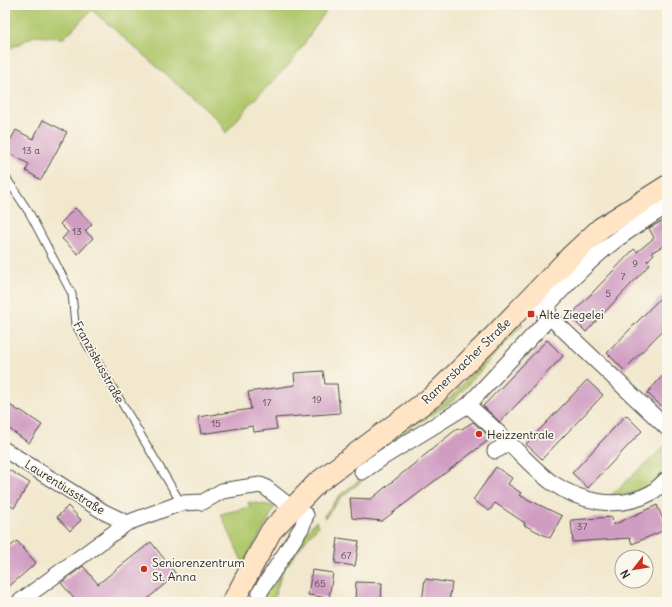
<svg xmlns="http://www.w3.org/2000/svg" width="672" height="607" font-family="Delius,sans-serif">
<rect width="100%" height="100%" fill="#fbf7ec"/>
<filter id="ink" filterUnits="userSpaceOnUse"><feTurbulence type="fractalNoise" baseFrequency=".025" numOctaves="2"/><feDisplacementMap in="SourceGraphic" scale="8" xChannelSelector="R" yChannelSelector="G"/><feConvolveMatrix kernelMatrix="1 2 1 2 8 2 1 2 1" color-interpolation-filters="sRGB"/></filter>
<filter id="wash" filterUnits="userSpaceOnUse"><feTurbulence type="fractalNoise" baseFrequency=".012" numOctaves="4" result="noise"/><feDisplacementMap in="SourceGraphic" scale="16" xChannelSelector="R" yChannelSelector="G"/><feGaussianBlur stdDeviation="0.9" result="paint"/><feColorMatrix in="noise" values="0 0 0 0 0 0 0 0 0 0 0 0 0 0 0 0 0 1.4 0 .05"/><feComposite in="paint" operator="in"/></filter>
<g filter="url(#wash)">
<rect width="100%" height="100%" fill="#f1e8ce"/>
<path fill="#b1c86d" stroke="#6e7a4c" d="M5,5H330L291,63L251,103L226,133L219,121L92,10L64,38L34,36L5,51Z
M519,320L523,324L453,401L372,454L356,470L354,467L370,451L450,398Z
M667,444V475L651,489L607,499Z
M362,478L363,480L341,497L325,518L324,516L339,496Z
M248,502L275,506L263,530L243,563L221,514L250,507Z
M316,521L318,527L307,538L282,572L273,602L260,598L291,549Z"/>
<g id="blocks">
<path fill="#d09dc2" d="M43,120L67,132L41,180L26,171L29,164L5,151V150L16,130L33,139Z
M75,208L92,224L85,231L93,238L78,254L62,239L68,232L60,224Z
M667,219V244L652,252L654,254L647,261L650,264L586,332L570,316L634,249L637,252L654,238L649,228Z
M667,291V326L624,370L607,353Z
M547,340L563,356L500,422L483,406Z
M323,371L325,384H337L340,413L275,418L277,429L254,432L253,426L201,434L198,417L251,409L248,392L295,385L294,373Z
M667,371V411L647,393Z
M587,380L603,395L542,459L526,444Z
M5,402L19,411L20,410L42,425L29,443L5,426Z
M626,415L642,431L588,488L572,473Z
M473,422L487,435L490,439L382,521L352,518L350,498L371,499L458,428L460,430Z
M496,467L512,478L508,484L521,493L519,495L562,516L550,538L524,525L525,523L495,503L489,511L473,500Z
M9,470L30,483L14,508L5,502V478Z
M657,505L667,529L632,544L630,538L573,542L571,520L612,517L613,525Z
M68,506L81,520L70,531L57,517Z
M338,538L359,541L355,566L335,563Z
M17,541L36,563L5,590V551Z
M151,542L176,574L144,602H77L61,583L83,566L98,584Z
M312,570L333,573L329,598L308,595Z
M425,579L452,583L449,602H422Z
M356,582L382,583L381,602H355Z"/>
</g>
</g>
<g filter="url(#ink)">
<use href="#blocks" fill-opacity="0" stroke="#494743" stroke-width="1"/>
<g fill="none" stroke-linecap="round" stroke-linejoin="round">
<defs>
<path id="service" d="M5,176L30,214L72,294L75,324L181,503"/>
<path id="minor" d="M531,299L667,428
M550,317L468,405C481,417 494,428 506,440C521,454 535,470 551,482C580,502 618,511 651,493C657,489 662,483 667,479
M550,317L547,306C566,285 588,262 611,244C629,230 648,218 667,206
M5,450L104,512L127,523
M495,451L501,448L506,440
M362,472L385,456L468,405
M19,602L127,523L181,503L203,502L222,491L260,485L265,487L292,508
M259,602L260,592L302,527L306,515"/>
<path id="secondary" d="M233,602L271,531L317,483L433,396L488,342L571,256L601,228L667,186"/>
</defs>
<use href="#service" stroke="#494743" stroke-width="9"/>
<use href="#minor" stroke="#494743" stroke-width="17"/>
<use href="#secondary" stroke="#494743" stroke-width="23"/>
<use href="#service" stroke="#fff" stroke-width="7"/>
<use href="#minor" stroke="#fff" stroke-width="15"/>
<use href="#secondary" stroke="#ffe4c6" stroke-width="21"/>
</g>
</g>
<g fill="#c8321e" stroke="#fbf7ec" stroke-width="1.5">
<rect x="527" y="310" width="8" height="8" rx="2"/>
<circle cx="479" cy="434" r="4"/>
<circle cx="144" cy="569" r="4"/>
</g>
<g text-anchor="middle" dominant-baseline="central" stroke-width="3.5" stroke-linejoin="round" paint-order="stroke">
<g font-size="10" fill="#544851">
<text x="31" y="150">13 a</text>
<text x="77" y="231">13</text>
<text x="635" y="263">9</text>
<text x="623" y="276">7</text>
<text x="608" y="293">5</text>
<text x="317" y="399">19</text>
<text x="267" y="402">17</text>
<text x="216" y="423">15</text>
<text x="582" y="526">37</text>
<text x="346" y="555">67</text>
<text x="320" y="583">65</text>
</g>
<g font-size="12" fill="#2b2b2b" stroke="#fbf7ec" text-anchor="start">
<text x="539" y="314">Alte Ziegelei</text>
<text x="487" y="434">Heizzentrale</text>
<text x="152" y="562">Seniorenzentrum<tspan x="152" dy="14">St. Anna</tspan></text>
</g>
<g font-size="12" fill="#2b2b2b" stroke="#fbf7ec">
<text transform="translate(466 361) rotate(-44)">Ramersbacher Straße</text>
<text transform="translate(99 362) rotate(61)">Franziskusstraße</text>
<text transform="translate(65 487) rotate(32)">Laurentiusstraße</text>
</g>
</g>
<rect width="672" height="607" fill="none" stroke="#fbf7ec" stroke-width="20"/>
<g transform="translate(634 569) rotate(239)"><circle r="19" fill="#fbf7ec" stroke="#a8a59f"/>
<path d="M0-3L7 15L0 10L-7 15Z" fill="#c8321e"/>
<text y="-6" font-size="11" font-weight="bold" text-anchor="middle" fill="#2b2b2b">N</text>
</g>
</svg>
